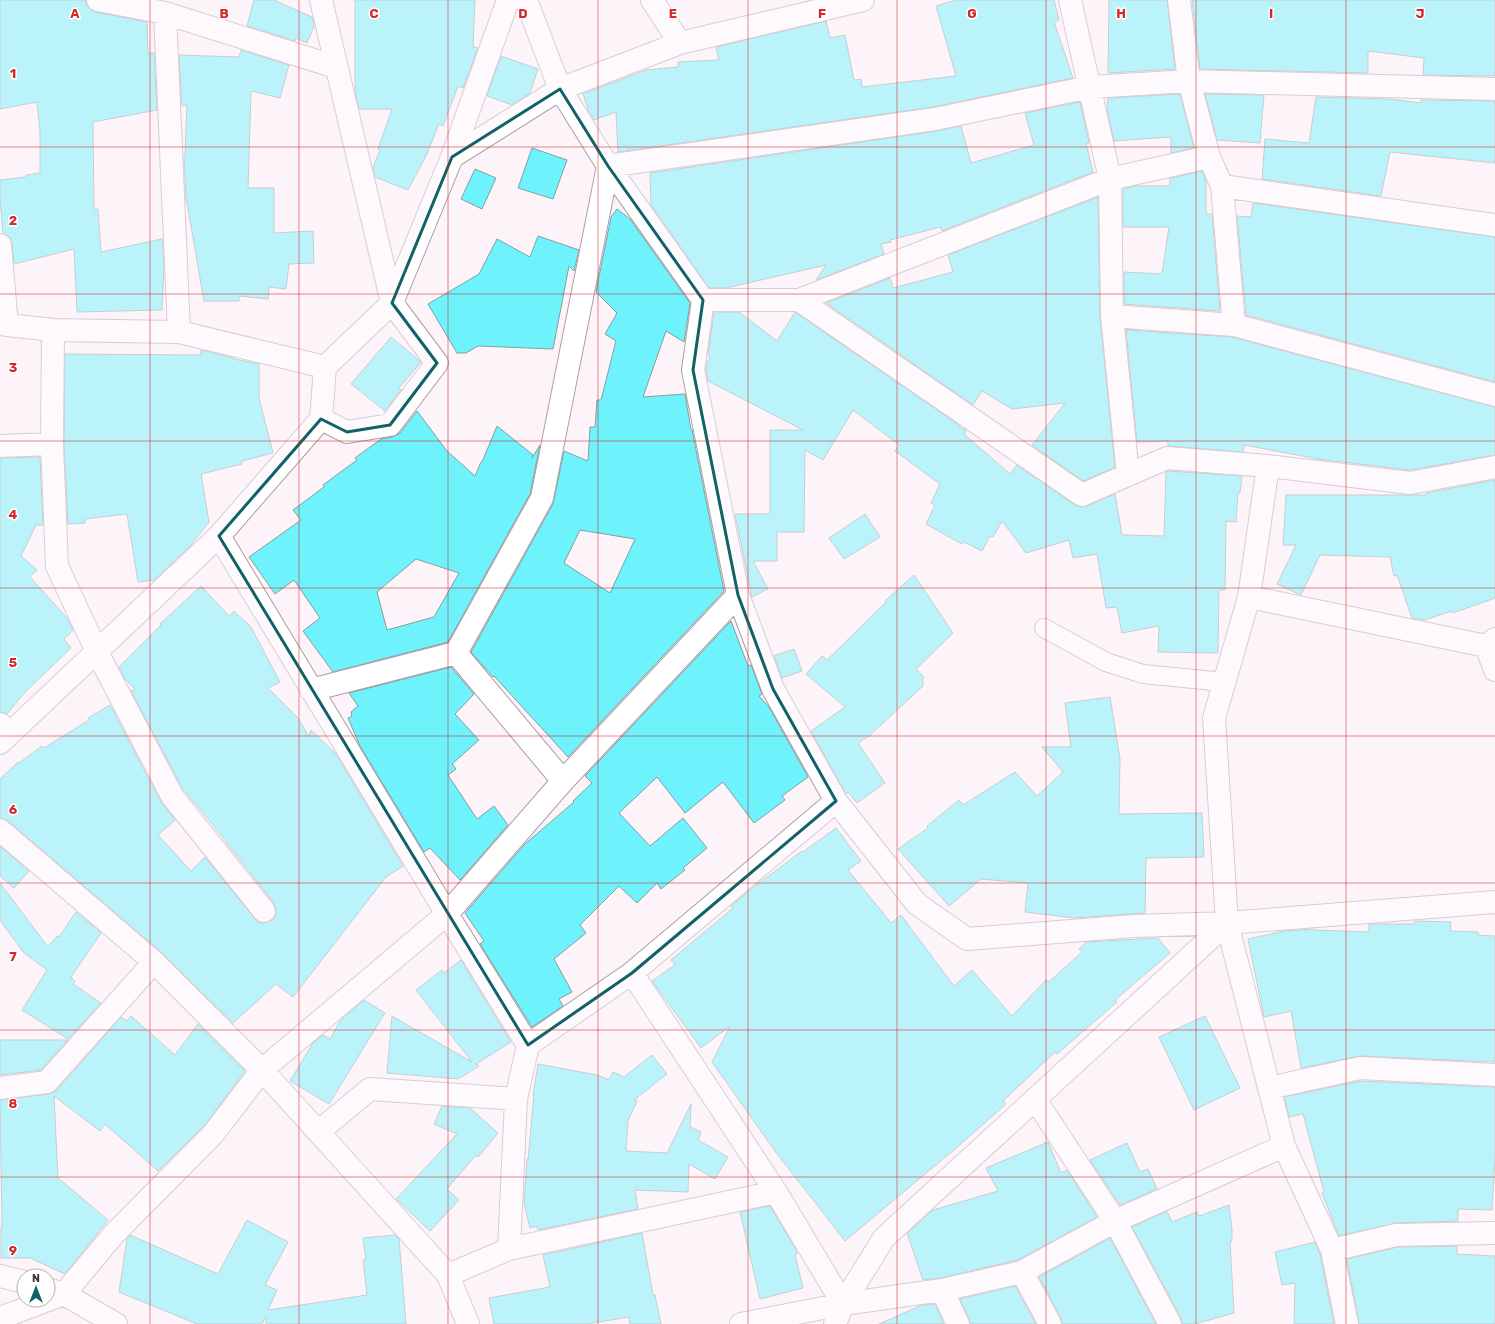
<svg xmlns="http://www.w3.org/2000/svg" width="1495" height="1324" font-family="Rubik,sans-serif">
<rect width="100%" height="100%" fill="#fcf4f9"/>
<path fill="#6ef2fc" stroke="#859fa0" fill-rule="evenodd" d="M0,0H86V4L90,9L95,12L147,22L148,53H154L157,110L93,122L94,210L98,209L101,252L162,239L164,268L162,310L77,312L74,249L14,264L12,244L10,238L3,233L0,199V180L26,177V175L40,173V131L37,102L0,109Z
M254,0H274L312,17L314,26L307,43L296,38L295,41L247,26Z
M355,0H475L473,47L478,48L463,88L458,86L443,126L439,124L426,156L408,190L375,177L373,167L380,150L378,149L392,109H359L355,91Z
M956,0H1054L1059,20L1054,22L1073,78L933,107L618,152L616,112L594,120L589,112L583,94L646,70L678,67V62L719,60L716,47L826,21L830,38L845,35L854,80L861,79L862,87L956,76L936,6Z
M1109,0H1167L1175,69L1108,73Z
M1192,0H1495V76L1423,75L1424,58L1368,51V73L1200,69Z
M241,50L289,65L280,98L251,91L248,188H274V233L313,231L314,263L289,264L286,289L269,287L268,299L239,296V301H204L186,197L184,156H185L187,105L182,106L179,55L239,57Z
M501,56L538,69L530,93L512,105L487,96Z
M1180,94L1194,148L1171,153V137L1114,141L1107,110L1108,98Z
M1205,94L1264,95L1260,143L1217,140Z
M1316,97L1389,99L1421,103V100L1495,101V163L1390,152L1381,196L1262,179L1265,139L1309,143Z
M1080,102L1089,143H1086L1093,172L942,231L941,227L890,240L891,242L881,244L884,254L816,280L826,265L726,288H709L651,205L650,173L937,131L961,126L971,163L1034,145L1025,113Z
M532,148L567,160L553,199L518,188Z
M475,169L496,178L482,209L461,199Z
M1202,171L1206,182V214H1212L1220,311L1124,304V272L1162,274L1169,227H1123V189L1135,186H1170V178Z
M1098,197L1100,317L1115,467L1083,481L1032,445L1065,403L1012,409L982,391L973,405L826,303L890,278L893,288L953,272L948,255Z
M1253,203L1495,237V382L1246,315L1237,216L1251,217Z
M617,209L630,219L690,303L684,342L666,331L643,397L685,394L691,430H692L724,591L568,757L494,676L493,677L471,652L553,504L564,451L588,461L590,427H595L597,400H601L616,341L605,334L617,313L596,292L611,217ZM580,530L635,539L610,593L564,563Z
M538,236L579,250L574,271L569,266L553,349L478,346L466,353H457L428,304L479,274L497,239L530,257Z
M714,312H739L777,341L795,312L959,425L958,426L966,431L964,434L1010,474L1017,465L1075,505L1080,507L1087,506L1115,494L1122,535L1164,536L1166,472L1169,471L1242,476L1240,493H1238L1236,522L1226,521L1225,590H1219L1218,653L1158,652L1159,626L1122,633L1117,607L1106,608L1097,554L1073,558L1069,540L1026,553L1002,521L993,537L990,536L982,551L964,542L962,544L926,524L935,505L931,503L940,484L895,451L899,445L853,410L823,460L805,450L804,532H777V561H753L768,589L752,597L735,514H770V430H803L708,381L706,370L707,363L710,357L708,355Z
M1126,330L1232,337L1495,407V455L1410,470L1318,459L1244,445L1243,452L1168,446V441L1137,442Z
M391,337L421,362L399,388L401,390L385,411L351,384Z
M201,350L233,358V359L259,364V398L273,453L242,461V464L201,474L209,522L191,545L154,580L138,582L127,514L85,519V523L68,524L64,444L65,354L201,355Z
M417,411L447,451L475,476L481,462H482L497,426L533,455L532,458L540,445L530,494L448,642L333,672L303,631L320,618L294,580L275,594L249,557L301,520L293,510L324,487L323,485L357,460L355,458L381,439L392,437L400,433ZM416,559L459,573L434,617L387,630L377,592Z
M40,457L43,525H36L21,556L37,570L30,577L67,618L73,630L64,639L71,648L25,692L7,714L0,712V458Z
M1495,480V598L1453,613L1452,611L1424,620L1412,618L1397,575L1394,576L1390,557L1320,555L1301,595L1277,584L1296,545H1283L1286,495H1426V493Z
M865,514L880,537L844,559L829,538Z
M914,575L953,633L916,669L923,676V686L869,736L858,743L885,783L857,803L848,792L846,794L811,731L845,707L806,674L822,656L827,660L886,602L885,601Z
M201,586L229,616L234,611L251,627L280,682L268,688L298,718L309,737L311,730L336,754L403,866L386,877L293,997L276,984L233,1023L162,953L8,821L0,818V779L18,762L19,763L42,746L44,748L89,720L88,718L110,705L161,802L175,820L158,835L191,871L205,857L255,919L260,923H265L272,920L276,915V910L274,903L209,820L183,789L131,691L135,689L125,679L119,667L161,625L160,624Z
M731,621L748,666L751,665L762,694L759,696L769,707L808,777L782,796L785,800L754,823L723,782L685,813L657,777L619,813L650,846L683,818L707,848L683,868L685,870L661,889L657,883L637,903L619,886L580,925L586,933L554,959L572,992L559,999L563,1006L532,1027L480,944L484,941L465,913L525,844L574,802L573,801L592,783L585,776Z
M794,649L802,671L782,678L774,656Z
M451,667L474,694L455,714L479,740L452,764L456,769L448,775L477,819L494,806L508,825L460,880L430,848L424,852L360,746L348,718L352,716L351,712L358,706L349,693Z
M1110,697L1120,759L1119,814L1202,813L1204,857L1146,858L1145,913L1074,918L1025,912L1028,883L981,879L949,906L898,849L928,828L927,826L959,800L963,805L1015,772L1037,796L1063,772L1042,747H1071L1065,703Z
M836,828L861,861L848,870L891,923L901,915L954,986L972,970L1012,1016L1046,980L1049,982L1082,952L1079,949L1086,942L1158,938L1170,953L1115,1000L1117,1002L1057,1054L1055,1052L1003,1101L1006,1104L955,1149L845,1241L775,1151L712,1062L730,1026L701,1048L652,981L675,965L671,960L733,908L731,906L754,887L802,851L803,852Z
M0,846L29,871L14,888L0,876Z
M0,883L48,947L57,936L59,937L76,912L101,933L71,977L75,982L73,984L101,1003L68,1039L22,1010L47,970L23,952L0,920Z
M1415,921L1451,922L1450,931L1478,932V935L1495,936V1062L1360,1056L1301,1068L1291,1011L1264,1017L1248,939L1284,931L1315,929V930L1369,932V924H1414Z
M461,960L511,1042L476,1064L479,1066L458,1079L387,1073L392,1016L472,1062L416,990L442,970L444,973Z
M364,1000L385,1013L329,1104L290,1081L313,1043L323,1035L330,1039L340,1021Z
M131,1016L175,1055L198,1024L245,1071L205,1125L158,1171L105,1124L100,1131L54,1096L58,1178L108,1220L65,1274L30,1258H1V1226H2L0,1100L49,1094L56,1091L121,1017L127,1021Z
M1205,1016L1240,1088L1194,1110L1159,1037Z
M0,1040H68L41,1070L0,1075Z
M652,1055L667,1074L634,1100L637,1101L628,1121L626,1151L667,1153L691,1104L690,1127L701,1132L698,1140L728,1157L715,1179L689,1164L688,1192L635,1190L638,1209L538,1230L537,1226L530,1228L524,1203L527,1159L528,1160L534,1095H533L538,1064L597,1075L609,1080L613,1072L624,1077Z
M1361,1081L1495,1087V1158L1492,1210L1458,1209V1221L1396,1223L1339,1236L1322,1193L1324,1192L1303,1114L1289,1117L1284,1097Z
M442,1106L470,1108L498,1133L478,1157L476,1155L447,1189L459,1200L430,1231L396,1199L457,1134L434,1124Z
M1048,1142L1061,1173L1067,1170L1097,1217L1018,1260L940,1278L923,1280L907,1233L933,1210L998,1191L986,1168Z
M1127,1143L1140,1172L1148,1169L1157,1189L1120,1205L1090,1160Z
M1229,1205L1232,1229V1241H1230L1234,1313L1195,1324H1182L1181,1318L1132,1227L1167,1211L1172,1222L1197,1212L1199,1216Z
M770,1206L795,1248L797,1254L795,1255L803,1288L760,1299L740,1212Z
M247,1220L288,1242L265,1285L277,1290L268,1310L367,1295L363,1260H366L363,1238L395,1235L399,1239L406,1324H266V1316L262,1324H197L119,1292L127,1239L130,1235L218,1274Z
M642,1233L653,1295H655L661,1324H630L629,1317L587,1324H494L489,1298L550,1287L543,1255Z
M1110,1238L1156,1324H1062L1061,1318L1039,1277Z
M1315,1242L1320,1254L1334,1324H1294L1295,1283L1282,1285L1275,1252Z
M1457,1246V1254L1495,1256V1324H1359L1347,1259L1398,1247Z
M1015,1286L1036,1324H970L969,1319L960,1299Z
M935,1304L944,1324H879L922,1305Z"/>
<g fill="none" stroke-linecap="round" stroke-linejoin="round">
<defs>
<path id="lane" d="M1044,628L1106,662L1143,674L1224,682"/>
<path id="street" d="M98,0L165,13L336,67
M526,0L560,89L608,166L703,300H799L1082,495L1167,458L1268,466
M652,0L680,43
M1070,0L1110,179L1112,316L1128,475
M1179,0L1189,81L1209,157L1222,186L1234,325
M165,13L179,332
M452,157L560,89L680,43L863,0
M1222,186L1495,225
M0,245L7,325
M703,300L693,370L738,595L773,689L836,801L917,904L967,939L1134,926L1227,923L1495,902
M799,300L1110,179L1209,157
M1112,316L1234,325L1495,395
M53,330L52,444L57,566L97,652L172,796L264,911
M325,367L392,303L452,157L508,0
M321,419L347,432L390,425L437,363L392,303L321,0
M0,446L52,444
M219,536L447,914L528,1045L632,973L776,1192L843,1304
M1249,597L1486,646
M1495,639L1486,646L1495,670
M456,653L563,781
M311,690L456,653L542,498L608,166L935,119L1090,87L1189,81L1495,89
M0,724L9,732
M0,830L154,962L262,1070L448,1275L468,1324
M632,973L836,801
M0,1088L47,1082L154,962
M1269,1088L1360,1068L1495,1075
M1035,1099L1115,1221L1170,1324
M318,1132L370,1089L516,1099
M509,1249L516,1099L528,1045
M1332,1250L1396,1235L1495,1233
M1022,1272L1050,1324
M448,1275L509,1249L776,1192
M0,1276L24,1282
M51,1290L64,1294L116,1324
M942,1290L958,1324
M48,1300L64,1294L114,1234L214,1133L262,1070L447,914L563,781L738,595
M0,1318L48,1300
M741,1324L843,1304L942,1290L1022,1272L1115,1221L1284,1146
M835,1324L843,1304L884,1238L1227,923
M1347,1324L1332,1250L1284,1146L1227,923L1214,718L1249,597L1268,466L1410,483L1495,467"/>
<path id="secondary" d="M0,323L7,325L53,330L179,332L325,367L321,419L219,536L0,743"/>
</defs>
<use href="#lane" stroke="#af9ca8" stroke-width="20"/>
<use href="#street" stroke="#af9ca8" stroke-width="24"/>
<use href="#secondary" stroke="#af9ca8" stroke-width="24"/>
<use href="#lane" stroke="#fff" stroke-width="18"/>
<use href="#street" stroke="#fff" stroke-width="22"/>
<use href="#secondary" stroke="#fff" stroke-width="22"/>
</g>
<path d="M0 0H1495V1324H0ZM560,89L608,166L703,300L693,370L738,595L773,689L836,801L632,973L528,1045L219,536L321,419L347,432L390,425L437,363L392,303L452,157Z" fill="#fcf4f9" fill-opacity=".55" fill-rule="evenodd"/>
<path fill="none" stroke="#116267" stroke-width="3" stroke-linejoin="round" d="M560,89L608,166L703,300L693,370L738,595L773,689L836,801L632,973L528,1045L219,536L321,419L347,432L390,425L437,363L392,303L452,157Z"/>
<path fill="none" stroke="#d62828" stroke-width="1" stroke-opacity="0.55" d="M150,0V1324M299,0V1324M448,0V1324M598,0V1324M748,0V1324M897,0V1324M1046,0V1324M1196,0V1324M1346,0V1324M0,147H1495M0,294H1495M0,441H1495M0,588H1495M0,736H1495M0,883H1495M0,1030H1495M0,1177H1495"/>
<g font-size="13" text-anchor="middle" font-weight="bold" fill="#d62828" stroke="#fff" stroke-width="3" stroke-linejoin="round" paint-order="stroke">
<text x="75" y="18">A</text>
<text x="224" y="18">B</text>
<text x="374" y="18">C</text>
<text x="523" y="18">D</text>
<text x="673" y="18">E</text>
<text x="822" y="18">F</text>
<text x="972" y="18">G</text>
<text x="1121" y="18">H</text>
<text x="1271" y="18">I</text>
<text x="1420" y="18">J</text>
<text x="13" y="78">1</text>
<text x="13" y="225">2</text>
<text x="13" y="372">3</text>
<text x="13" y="519">4</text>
<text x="13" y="667">5</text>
<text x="13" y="814">6</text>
<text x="13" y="961">7</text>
<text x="13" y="1108">8</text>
<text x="13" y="1255">9</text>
</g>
<g transform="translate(36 1288)"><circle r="19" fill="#ffffff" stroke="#b2afb1"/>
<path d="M0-3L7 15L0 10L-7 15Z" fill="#116267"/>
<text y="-6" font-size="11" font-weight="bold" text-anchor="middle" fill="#3e363b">N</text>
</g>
</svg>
